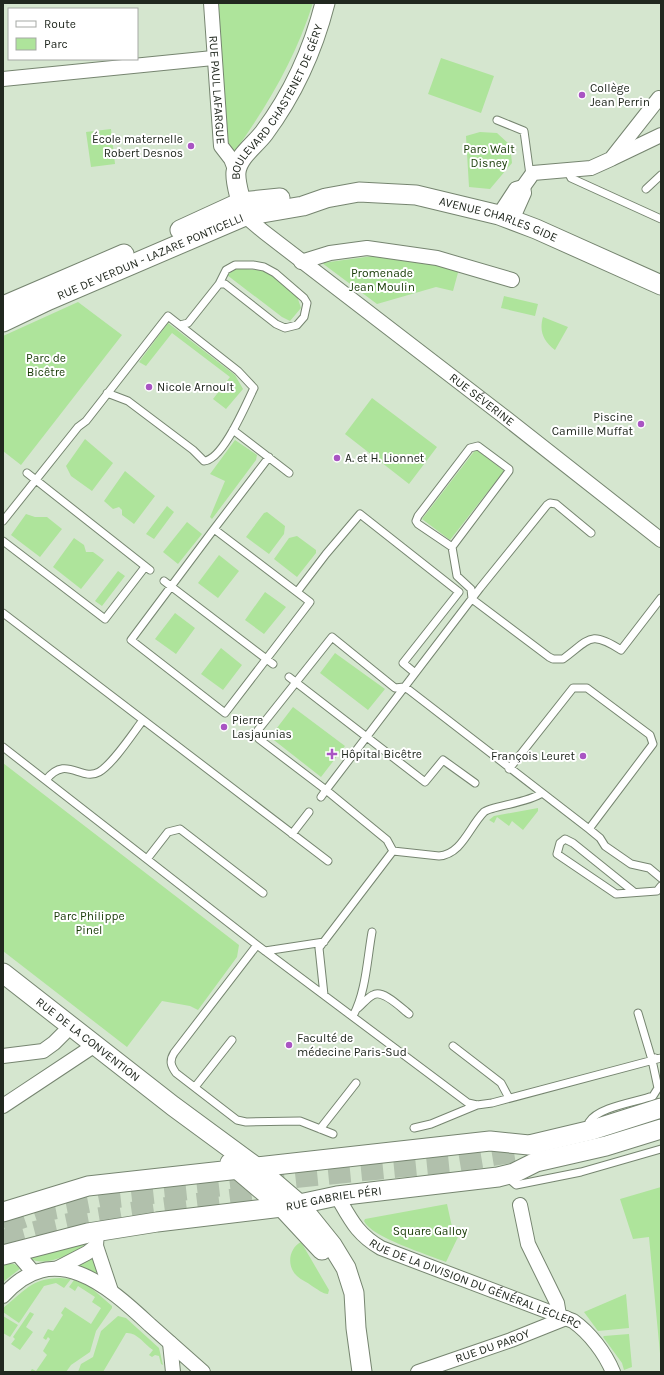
<svg xmlns="http://www.w3.org/2000/svg" width="664" height="1375" font-family="Karla,sans-serif">
<rect width="100%" height="100%" fill="#d5e6cf"/>
<path fill="#aee49b" d="M217,3H313C296,57 268,105 235,151L227,148Z
M441,58L494,76L481,113L428,94Z
M111,129L115,164L91,167L86,132Z
M480,132L497,133L510,145L512,163L490,189L469,187L466,136Z
M373,256L418,260L459,269L453,291L436,287L377,304L322,263Z
M237,268L266,271L297,296L301,308L290,321L282,317L227,275Z
M504,296L538,304L535,316L501,308Z
M78,302L122,335L21,465L3,451V336Z
M543,317L568,327L555,350C543,341 539,331 543,317Z
M168,323L235,375L243,389L226,409L213,399L230,377L172,333L146,366L139,362Z
M372,398L437,447L409,484L345,434Z
M85,439L113,463L92,491L71,476L66,466Z
M235,440L257,455L256,460L212,519L210,517L225,481L210,474Z
M476,449L504,471L450,540L422,519Z
M125,471L155,496L134,524L122,515V510L119,507L113,509L104,501Z
M167,506L174,512L154,539L146,534Z
M267,512L285,526L284,534L269,554L246,537L264,513Z
M26,514L35,517H47L62,529L40,557L11,535Z
M187,522L202,534L178,564L163,552Z
M297,536L316,550V553L297,577L274,559L289,538Z
M74,538L84,545L86,552H93L104,560L81,589L53,567Z
M219,555L239,571L218,598L198,583Z
M118,571L125,576L102,606L95,601Z
M265,592L286,607L264,634L245,620Z
M175,613L195,628L176,654L155,639Z
M221,648L242,665L223,690L201,674Z
M335,653L385,689L368,710L320,673Z
M293,707L345,746L321,777L270,737Z
M3,763L239,945L237,957L198,1010L190,1006L162,1001L127,1047L3,951Z
M538,808V811L523,830L512,821L509,826L497,817L494,823L489,820L494,816Z
M661,1187V1364L649,1237L633,1239L620,1199Z
M447,1204L454,1236L458,1237L446,1262C429,1255 371,1237 364,1221L365,1219Z
M88,1242C77,1252 44,1269 30,1258Z
M301,1242L329,1290L328,1294C323,1294 317,1289 312,1286C307,1282 301,1280 297,1276C286,1266 289,1248 301,1242Z
M93,1256L101,1277L75,1265Z
M3,1263L14,1264L21,1268L3,1282Z
M60,1278L71,1279L64,1288L56,1283L44,1286L19,1323L3,1312V1308C24,1292 31,1278 60,1278Z
M74,1280L89,1286L112,1306V1308L96,1331L90,1352L71,1365L66,1372H30L32,1369L36,1371L47,1355L43,1351L50,1339L48,1337L46,1340L43,1338L48,1329L53,1331L63,1315L61,1313L65,1307L91,1324L101,1308L92,1302L95,1297L78,1286L75,1291L69,1287Z
M626,1294L629,1328L598,1331L584,1312Z
M30,1312L34,1314L26,1327L33,1332L20,1350L11,1344L15,1339L13,1337Z
M3,1316L18,1325L10,1337L3,1333Z
M118,1316L126,1318L159,1348L163,1365L161,1364L159,1356L155,1355L152,1357L149,1355L153,1350C144,1344 137,1332 126,1333L103,1372H78L81,1364L93,1357L101,1331Z
M629,1334L632,1367L624,1370L622,1363L603,1337L604,1336Z"/>
<g fill="none" stroke-linecap="round" stroke-linejoin="round">
<path stroke="#b1c0ac" stroke-width="22" stroke-dasharray="22 11" stroke-linecap="butt" d="M3,1224L41,1211L108,1198L305,1176L456,1161L541,1147
M3,1241C94,1213 190,1206 284,1193"/>
<defs>
<path id="lane" d="M497,120L524,131L530,175
M567,170L571,178L661,219
M646,189L661,175
M180,325L188,323L219,284H225L276,324L285,328L297,325L304,317L307,303L304,298L275,273L264,267L253,265H235L226,270L219,284
M233,430L289,473
M27,473L150,570
M3,521L78,427L86,421L168,316L238,371L254,388C246,404 223,460 204,461L193,450L128,401L107,393
M214,529L310,602L225,713L131,640Z
M214,529L269,457
M3,541L105,619L145,567
M452,547L418,524L416,521L418,516L470,448L478,446L509,469V471L452,547L457,576L471,589L472,599L549,657L553,659H563C590,639 590,630 621,650L661,598
M164,581L273,664
M297,592L326,554L360,514L459,592L403,663L415,673
M3,613L328,861
M289,677L425,782L443,760L475,783
M3,747L257,945L468,1103L477,1105L492,1103L661,1058
M509,769L573,688H587L650,735L653,744L589,829
M46,780C66,754 81,782 99,772C113,764 133,733 143,720
M321,797L326,790L259,739L258,730L332,637L395,688L404,687L409,690L589,829L600,838L605,846L631,864L649,868L661,878
M292,834L309,812
M393,851L439,856C462,854 469,827 484,812C491,806 528,803 542,793
M147,859L168,832L180,829L263,893
M634,892L573,843L565,839L560,843L557,854L616,894L657,891L661,886
M257,945L174,1053C169,1061 171,1066 176,1073L237,1120L246,1122L300,1121L333,1134
M265,951L324,942
M324,995L319,948L393,851L387,840L326,790L480,588L547,505L550,503L556,504L591,533
M358,1008C363,1004 367,998 373,995C383,989 401,1008 409,1014
M638,1013L652,1060
M353,1016C366,992 367,960 372,932
M453,1046L501,1083L509,1098
M195,1087L232,1040
M414,1128L431,1124L477,1105
M320,1129L356,1083
M591,1130L589,1122C598,1107 636,1102 653,1096L658,1088L652,1060L655,1058
M507,1177L516,1185L581,1172L661,1149"/>
<g id="street">
<path id="s1" d="M211,3L221,146L231,159L236,172"/>
<path d="M3,79L213,58"/>
<path d="M613,158L661,135"/>
<path d="M523,187L533,173L591,168L611,159L659,98"/>
<path id="s2" d="M243,210L245,216L264,232L502,415L661,540"/>
<path d="M499,215L516,189L523,187"/>
<path d="M512,220L524,193L523,187"/>
<path d="M301,262L330,253L367,248L437,258L512,280"/>
<path d="M3,1056L43,1051L54,1043L71,1026"/>
<path d="M3,1106L95,1045"/>
<path id="s3" d="M337,1196C351,1220 357,1234 381,1248L573,1321C590,1333 605,1353 613,1372"/>
<path d="M520,1205L528,1244L557,1303L559,1315"/>
<path d="M96,1246L111,1291"/>
<path d="M15,1251L33,1272"/>
<path d="M58,1268L87,1253L96,1246L97,1231"/>
<path d="M3,1296C54,1238 107,1285 150,1325C168,1341 185,1356 203,1372"/>
<path d="M170,1343L173,1372"/>
<path id="s4" d="M418,1372L511,1340L566,1318"/>
</g>
<g id="secondary">
<path id="s5" d="M241,202C239,193 235,181 236,172C238,156 255,145 264,133C293,94 313,50 325,3"/>
<path d="M180,230L241,202L280,198"/>
<path d="M3,306L124,254"/>
<path id="s6" d="M3,322L49,300L245,216L303,206L326,198L359,192L416,195L499,215L536,229L661,285"/>
<path id="s7" d="M3,973L173,1106L256,1167L299,1204L332,1245L346,1268L354,1293L356,1328L362,1372"/>
<path d="M230,1163L282,1207L322,1250"/>
<path d="M3,1212L88,1186L490,1141L529,1145L592,1130L661,1108"/>
<path id="s8" d="M3,1255L88,1233L157,1222L290,1206L337,1196L498,1177L514,1173L536,1162L606,1146L661,1129"/>
</g>
</defs>
<use href="#lane" stroke="#768570" stroke-width="9"/>
<use href="#street" stroke="#768570" stroke-width="16"/>
<use href="#secondary" stroke="#768570" stroke-width="21"/>
<use href="#lane" stroke="#fff" stroke-width="7"/>
<use href="#street" stroke="#fff" stroke-width="14"/>
<use href="#secondary" stroke="#fff" stroke-width="19"/>
</g>
<g fill="#a954c3" stroke="#fff" stroke-width="1.5">
<circle cx="582" cy="95" r="4"/>
<circle cx="191" cy="146" r="4"/>
<circle cx="149" cy="387" r="4"/>
<circle cx="641" cy="424" r="4"/>
<circle cx="337" cy="458" r="4"/>
<circle cx="224" cy="727" r="4"/>
<path d="M330 748h4v4h4v4h-4v4h-4v-4h-4v-4h4z"/>
<circle cx="583" cy="756" r="4"/>
<circle cx="289" cy="1045" r="4"/>
</g>
<g text-anchor="middle" dominant-baseline="central" stroke-width="4" stroke-linejoin="round" paint-order="stroke">
<g font-size="12" fill="#21281f" stroke="#fff" text-anchor="start">
<text x="590" y="88">Collège<tspan x="590" dy="14">Jean Perrin</tspan></text>
<text x="183" y="139" text-anchor="end">École maternelle<tspan x="183" dy="14">Robert Desnos</tspan></text>
<text x="157" y="387">Nicole Arnoult</text>
<text x="633" y="417" text-anchor="end">Piscine<tspan x="633" dy="14">Camille Muffat</tspan></text>
<text x="345" y="458">A. et H. Lionnet</text>
<text x="232" y="720">Pierre<tspan x="232" dy="14">Lasjaunias</tspan></text>
<text x="341" y="754">Hôpital Bicêtre</text>
<text x="575" y="756" text-anchor="end">François Leuret</text>
<text x="297" y="1038">Faculté de<tspan x="297" dy="14">médecine Paris-Sud</tspan></text>
</g>
<g font-size="12" fill="#21281f" stroke="#fff">
<text stroke="none"><textPath href="#s1" startOffset="87">RUE PAUL LAFARGUE</textPath></text>
<text stroke="none"><textPath href="#s5" startOffset="112">BOULEVARD CHASTENET DE GÉRY</textPath></text>
<text stroke="none"><textPath href="#s6" startOffset="524">AVENUE CHARLES GIDE</textPath></text>
<text stroke="none"><textPath href="#s6" startOffset="161">RUE DE VERDUN - LAZARE PONTICELLI</textPath></text>
<text stroke="none"><textPath href="#s2" startOffset="306">RUE SÉVERINE</textPath></text>
<text stroke="none"><textPath href="#s7" startOffset="108">RUE DE LA CONVENTION</textPath></text>
<text stroke="none"><textPath href="#s8" startOffset="336">RUE GABRIEL PÉRI</textPath></text>
<text stroke="none"><textPath href="#s3" startOffset="170">RUE DE LA DIVISION DU GÉNÉRAL LECLERC</textPath></text>
<text stroke="none"><textPath href="#s4" startOffset="79">RUE DU PAROY</textPath></text>
</g>
<g font-size="12" fill="#173a05" stroke="#fff">
<text x="489" y="149">Parc Walt<tspan x="489" dy="14">Disney</tspan></text>
<text x="382" y="273">Promenade<tspan x="382" dy="14">Jean Moulin</tspan></text>
<text x="46" y="358">Parc de<tspan x="46" dy="14">Bicêtre</tspan></text>
<text x="89" y="916">Parc Philippe<tspan x="89" dy="14">Pinel</tspan></text>
<text x="430" y="1231">Square Galloy</text>
</g>
</g>
<rect width="664" height="1375" fill="none" stroke="#21281f" stroke-width="8"/>
<rect x="8" y="8" width="130" height="52" fill="#ffffff" stroke="#a6a9a5"/>
<rect x="16" y="21" width="20" height="6" fill="#ffffff" stroke="#a6a9a5"/>
<text x="44" y="28" font-size="12" fill="#21281f">Route</text>
<rect x="16" y="38" width="20" height="12" fill="#aee49b" stroke="#a6a9a5"/>
<text x="44" y="48" font-size="12" fill="#21281f">Parc</text>
</svg>
